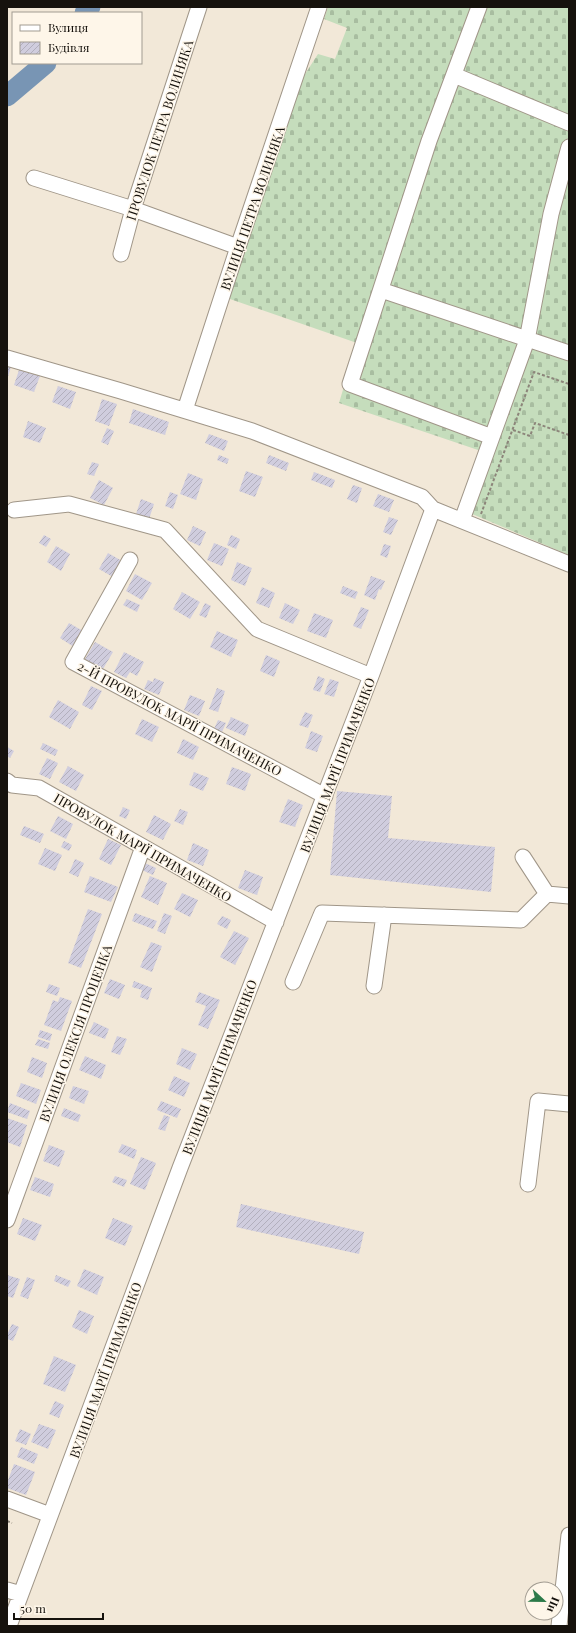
<svg xmlns="http://www.w3.org/2000/svg" width="576" height="1633" font-family="'Playfair Display',serif">
<defs>
<pattern id="cemetery-stones" width="16" height="16" patternUnits="userSpaceOnUse"><rect width="16" height="16" fill="#c5ddbc"/><path d="M2 7V4a2 2 0 0 1 4 0v3zM10 15v-3a2 2 0 0 1 4 0v3z" fill="#a8bda0"/></pattern>
<pattern id="building-hatch" width="6" height="6" patternUnits="userSpaceOnUse"><rect width="6" height="6" fill="#d0cdde"/><path d="M-1 1l2-2M0 6l6-6M5 7l2-2" fill="none" stroke="#b2afbd"/></pattern>
</defs>
<rect width="100%" height="100%" fill="#f2e8d8"/>
<path fill="url(#cemetery-stones)" d="M328,7H569V555L458,508L481,451L339,403L357,343L227,298L298,85L318,54L335,59L347,28L324,19Z"/>
<g fill="none" stroke-linecap="round" stroke-linejoin="round">
<path stroke="#7895b4" stroke-width="21" d="M85,13L90,7
M7,96L46,63"/>
</g>
<path fill="url(#building-hatch)" d="M7,366L11,367L7,380Z
M19,370L40,376L34,392L14,385Z
M58,386L76,392L70,409L52,402Z
M102,399L117,404L109,426L95,421Z
M133,409L169,422L165,435L129,423Z
M28,421L46,428L40,443L23,437Z
M107,428L114,431L108,445L101,442Z
M209,434L228,441L224,451L205,443Z
M219,455L229,459L227,464L217,460Z
M269,455L289,463L286,471L266,463Z
M92,462L99,464L94,476L87,474Z
M246,471L263,477L255,497L239,491Z
M314,472L335,480L332,488L311,480Z
M188,473L203,479L196,500L180,494Z
M99,480L113,488L104,505L90,498Z
M353,485L362,488L357,503L347,499Z
M170,492L178,495L173,509L165,506Z
M378,494L394,500L389,512L373,506Z
M141,499L154,504L149,519L136,514Z
M389,517L398,520L391,535L383,532Z
M193,526L206,532L200,546L187,540Z
M44,535L51,539L46,547L39,543Z
M231,535L240,539L236,549L227,545Z
M214,543L229,549L222,566L207,560Z
M384,544L391,546L387,558L380,555Z
M56,546L70,554L61,571L47,562Z
M108,553L122,561L113,577L99,569Z
M237,562L252,568L245,586L231,580Z
M135,574L152,583L142,600L126,591Z
M371,576L385,581L381,590L379,589L375,600L364,595Z
M343,586L358,592L355,599L340,593Z
M262,587L275,593L269,608L256,603Z
M182,592L200,602L190,619L173,609Z
M127,599L140,605L137,612L123,605Z
M205,603L211,606L206,618L199,615Z
M285,603L300,610L293,624L279,618Z
M361,607L369,610L361,629L353,626Z
M314,613L333,620L326,638L307,631Z
M69,623L83,631L74,647L60,638Z
M217,631L238,640L231,657L210,647Z
M95,642L113,652L103,669L85,659Z
M124,652L144,662L137,676L130,672L126,678L114,672Z
M266,655L280,661L274,677L260,671Z
M318,676L325,679L320,692L313,690Z
M154,678L164,682L159,695L144,689L148,680L153,682Z
M330,679L339,682L334,697L324,694Z
M91,686L102,691L92,710L82,705Z
M217,688L225,691L218,712L209,709Z
M190,695L205,701L199,716L184,710Z
M58,700L79,712L70,729L49,717Z
M305,712L313,715L308,728L299,725Z
M231,717L249,725L245,736L226,728Z
M142,719L159,727L152,742L135,734Z
M218,720L226,723L222,732L214,729Z
M311,731L323,736L317,752L305,748Z
M183,739L199,747L193,760L177,753Z
M43,743L58,750L55,756L40,749Z
M7,747L14,751L10,758L7,756Z
M47,758L58,763L50,779L39,774Z
M68,766L84,775L76,791L59,782Z
M232,767L251,774L245,791L226,784Z
M194,772L209,778L203,791L189,785Z
M337,791L392,796L388,838L495,847L491,892L330,875Z
M288,799L303,805L295,827L279,822Z
M123,807L130,810L126,819L119,816Z
M180,809L188,812L183,825L174,821Z
M154,815L171,824L163,840L146,832Z
M58,816L73,824L66,839L50,831Z
M24,826L44,834L40,843L20,835Z
M108,839L121,845L111,865L99,859Z
M64,841L72,845L69,851L61,847Z
M193,843L209,850L203,866L187,860Z
M45,848L62,855L55,871L38,864Z
M75,859L84,863L78,877L69,873Z
M145,863L156,868L153,875L142,870Z
M245,870L263,877L257,895L238,888Z
M90,876L118,887L111,902L84,892Z
M150,876L167,883L158,905L141,897Z
M182,893L198,900L190,917L174,909Z
M88,909L102,914L81,968L68,963Z
M135,913L157,921L153,929L132,921Z
M164,913L172,916L165,934L157,931Z
M222,916L231,920L227,929L217,924Z
M234,931L249,938L235,965L220,957Z
M151,942L162,946L152,972L140,967Z
M110,979L125,985L119,999L104,993Z
M134,981L152,988L148,1000L140,997L142,990L132,987Z
M49,984L60,988L57,996L46,992Z
M199,992L220,1000L208,1029L198,1025L206,1006L195,1002Z
M60,997L72,1001L61,1031L44,1025L53,1000L58,1002Z
M94,1022L109,1029L105,1039L89,1033Z
M40,1030L52,1034L50,1041L38,1037Z
M117,1036L127,1039L120,1055L111,1052Z
M38,1039L50,1043L48,1049L35,1045Z
M182,1048L197,1054L190,1070L176,1064Z
M85,1056L106,1065L101,1079L79,1070Z
M32,1057L47,1063L42,1078L27,1072Z
M174,1076L190,1083L184,1097L168,1090Z
M21,1083L41,1090L36,1104L16,1096Z
M73,1086L89,1091L84,1104L69,1098Z
M161,1101L181,1109L177,1118L157,1110Z
M10,1103L30,1111L27,1119L7,1112Z
M64,1108L81,1115L78,1122L61,1116Z
M164,1115L170,1117L165,1131L158,1129Z
M7,1118L27,1125L20,1147L7,1142Z
M122,1144L137,1150L134,1159L118,1152Z
M49,1145L65,1151L59,1167L43,1161Z
M141,1157L156,1163L145,1190L130,1184Z
M115,1176L127,1180L124,1187L112,1182Z
M35,1177L54,1184L50,1197L30,1190Z
M241,1204L364,1232L359,1254L236,1227Z
M23,1218L42,1225L35,1241L17,1234Z
M113,1218L133,1226L125,1246L105,1238Z
M84,1269L104,1277L97,1295L77,1286Z
M7,1275L20,1279L13,1298L7,1296Z
M56,1275L71,1281L68,1287L54,1281Z
M27,1277L35,1280L28,1299L20,1296Z
M79,1310L94,1316L87,1334L72,1327Z
M12,1324L19,1327L13,1341L7,1339V1335Z
M54,1356L76,1365L65,1392L43,1384Z
M55,1401L64,1405L59,1418L49,1414Z
M39,1424L56,1430L48,1449L31,1442Z
M20,1429L31,1434L26,1445L15,1441Z
M21,1447L38,1454L34,1464L17,1457Z
M14,1464L35,1472L26,1495L7,1488V1483Z"/>
<g fill="none" stroke-linecap="round" stroke-linejoin="round">
<defs>
<path id="minor" d="M479,7L429,141L350,384L492,437
M454,75L569,123
M34,178L133,209L238,247
M121,254L133,209L199,7
M381,290L569,353
M7,358L121,391L252,431L422,497L433,509L569,564
M185,410L238,247L319,7
M14,510L69,504L165,530L257,629L371,676
M462,520L527,340L551,214L569,147
M130,560L73,662L325,796
M7,781L12,785L39,788L276,922
M523,857L547,894
M293,982L322,913L521,920L547,894L569,896
M374,986L384,915
M528,1184L538,1101L569,1104
M7,1220L143,847
M7,1499L50,1515
M7,1590L21,1594
M9,1626L180,1168L371,676L433,509
M559,1626L569,1535"/>
</defs>
<use href="#minor" stroke="#a09688" stroke-width="17"/>
<path stroke="#8c857a" stroke-width="2" stroke-dasharray="3 2" stroke-linecap="butt" d="M513,430L530,436L535,423L569,435
M481,514L534,372L569,384
M7,1521L12,1523"/>
<use href="#minor" stroke="#fff" stroke-width="15"/>
</g>
<g text-anchor="middle" dominant-baseline="central" stroke-width="3" stroke-linejoin="round" paint-order="stroke">
<g font-size="13" fill="#16120d" stroke="#fef6e9">
<text transform="translate(159 130) rotate(-72)">ПРОВУЛОК ПЕТРА ВОЛИНЯКА</text>
<text transform="translate(252 208) rotate(-71)">ВУЛИЦЯ ПЕТРА ВОЛИНЯКА</text>
<text transform="translate(180 718) rotate(28)">2-Й ПРОВУЛОК МАРІЇ ПРИМАЧЕНКО</text>
<text transform="translate(337 765) rotate(-69)">ВУЛИЦЯ МАРІЇ ПРИМАЧЕНКО</text>
<text transform="translate(143 847) rotate(30)">ПРОВУЛОК МАРІЇ ПРИМАЧЕНКО</text>
<text transform="translate(75 1033) rotate(-70)">ВУЛИЦЯ ОЛЕКСІЯ ПРОЦЕНКА</text>
<text transform="translate(219 1067) rotate(-69)">ВУЛИЦЯ МАРІЇ ПРИМАЧЕНКО</text>
<text transform="translate(105 1370) rotate(-70)">ВУЛИЦЯ МАРІЇ ПРИМАЧЕНКО</text>
</g>
</g>
<rect width="576" height="1633" fill="none" stroke="#16120d" stroke-width="16"/>
<rect x="12" y="12" width="130" height="52" fill="#fef6e9" stroke="#a19b91"/>
<rect x="20" y="25" width="20" height="6" fill="#ffffff" stroke="#a19b91"/>
<text x="48" y="32" font-size="12" fill="#16120d">Вулиця</text>
<rect x="20" y="42" width="20" height="12" fill="url(#building-hatch)" stroke="#a19b91"/>
<text x="48" y="52" font-size="12" fill="#16120d">Будівля</text>
<g transform="translate(544 1601) rotate(112)"><circle r="19" fill="#fef6e9" stroke="#a19b91"/>
<path d="M0-3L7 15L0 10L-7 15Z" fill="#2d7a49"/>
<text y="-6" font-size="11" font-weight="bold" text-anchor="middle" fill="#16120d">Пн</text>
</g>
<path d="M14 1613v6h89v-6" fill="none" stroke="#16120d" stroke-width="2"/>
<text x="20" y="1613" font-size="12" fill="#16120d" stroke="#fef6e9" stroke-width="3" paint-order="stroke">50 m</text>
</svg>
